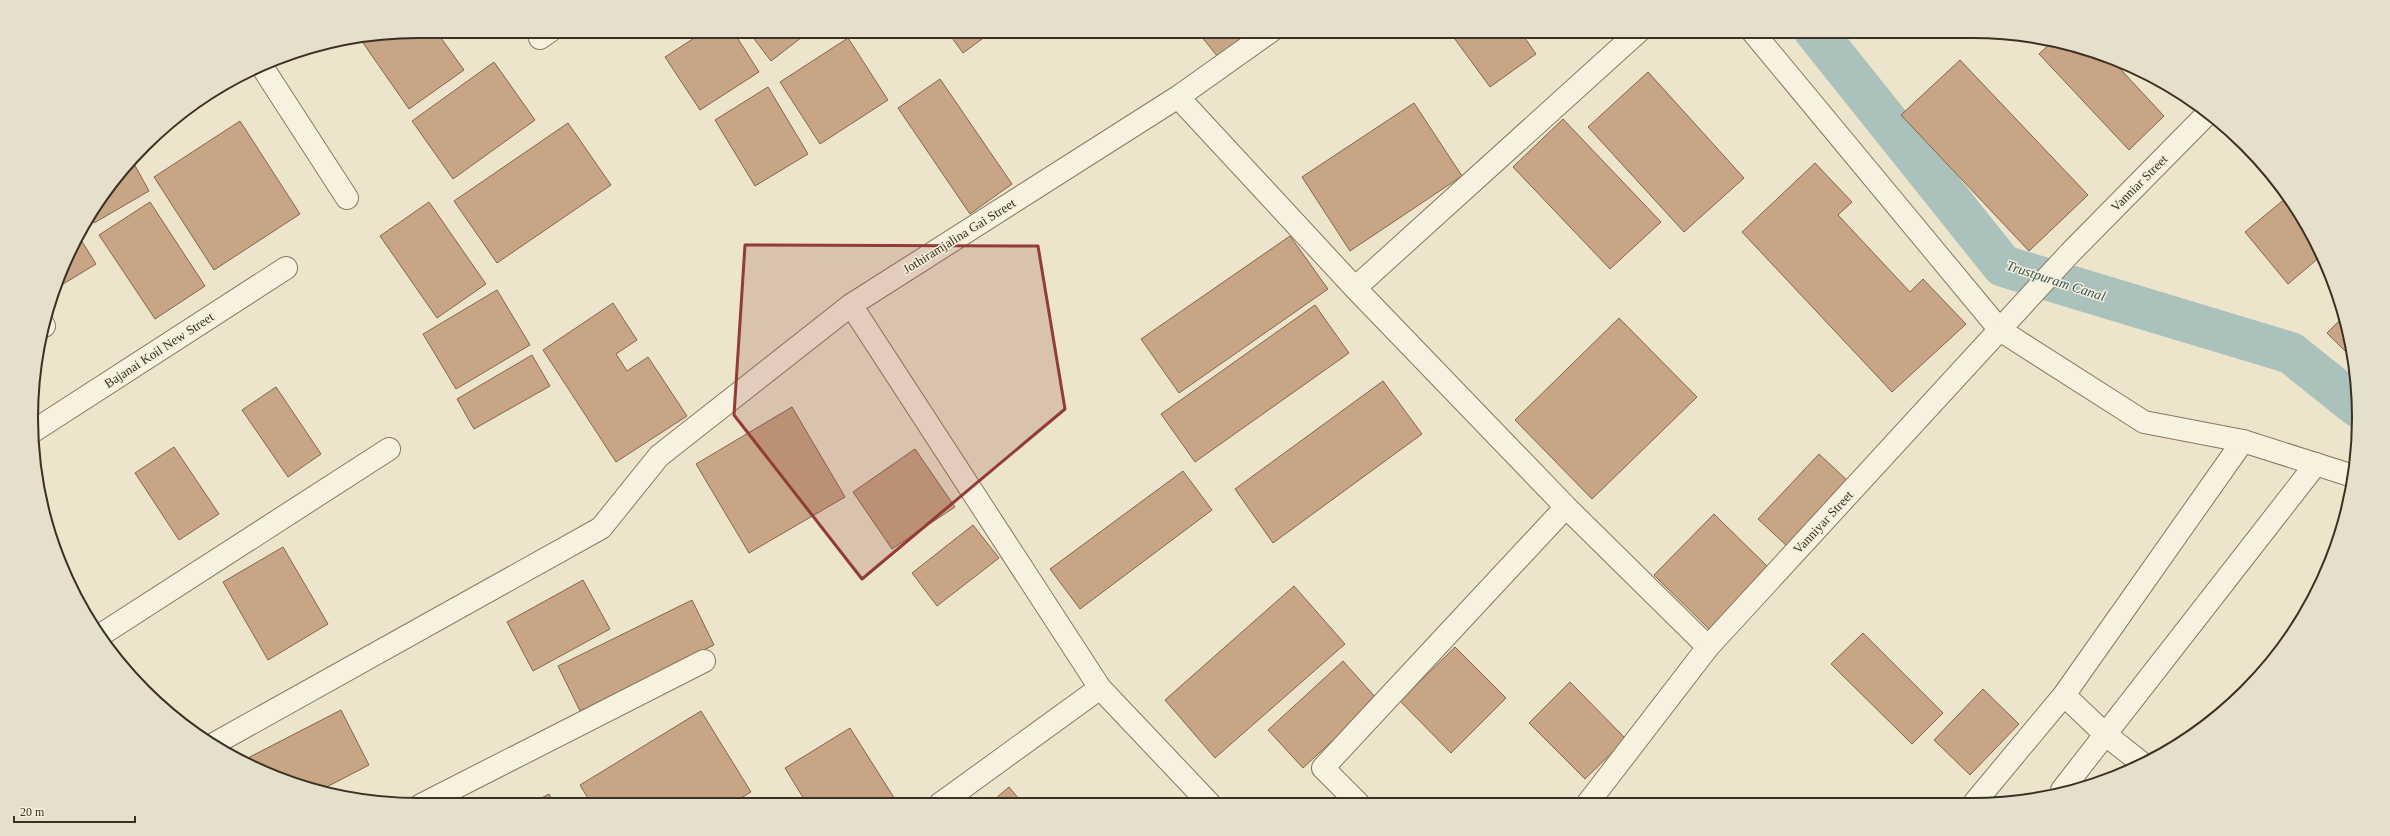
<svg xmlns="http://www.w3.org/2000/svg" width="2390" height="836" font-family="Georgia,serif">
<rect width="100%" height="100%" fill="#ece5cc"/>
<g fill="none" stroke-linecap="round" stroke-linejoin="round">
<path stroke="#abc1bc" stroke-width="42" d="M1815,31L2003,266L2291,353L2357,406"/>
</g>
<path fill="#c7a585" stroke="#856549" d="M418,31H436L464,70L409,109L361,40L367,36Z
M705,31H733L759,72L700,110L665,57Z
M748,31H810L771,61Z
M947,31H993L963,53Z
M1197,31H1250L1218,57Z
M1449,31H1520L1536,54L1490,87Z
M848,38L888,100L820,144L780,82Z
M2052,42L2072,44L2110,58L2164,116L2129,150L2039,54Z
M1960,60L2088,195L2029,251L1901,115Z
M494,62L535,120L453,179L412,121Z
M1648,72L1744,178L1684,232L1588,127Z
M940,79L1012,184L970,214L898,108Z
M768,87L808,154L755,186L715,120Z
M1414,103L1462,176L1350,251L1302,177Z
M1563,119L1661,222L1610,269L1513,167Z
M240,121L300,214L214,270L154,177Z
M568,123L611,185L497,263L454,201Z
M132,160L149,191L94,223L90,216L111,182Z
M1815,163L1852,202L1838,215L1910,292L1923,279L1966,324L1892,392L1742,232Z
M2287,197L2307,224L2321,256L2288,284L2245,232Z
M150,202L205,286L155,319L99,235Z
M429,202L486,284L437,318L380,236Z
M78,235L96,264L55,289L71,247Z
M1290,236L1328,289L1179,393L1141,339Z
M497,290L530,345L456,389L423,334Z
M613,303L637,340L616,354L627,371L648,357L687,416L616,462L543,350Z
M1315,305L1349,353L1195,462L1161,414Z
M2344,316L2354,360L2327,333Z
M1619,318L1697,397L1592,499L1515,420Z
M532,355L550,386L474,429L457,399Z
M1383,381L1422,434L1273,543L1235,489Z
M276,387L321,454L288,477L242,410Z
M792,407L845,497L749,553L696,464Z
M174,447L219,514L179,540L135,473Z
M915,449L955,507L892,549L853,492Z
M1819,454L1849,482L1788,547L1758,519Z
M1183,471L1212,510L1080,609L1050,569Z
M1714,514L1769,568L1709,629L1654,575Z
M973,525L999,558L937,606L912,573Z
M283,547L328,624L268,660L223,582Z
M583,580L610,629L533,671L507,622Z
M1294,586L1345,644L1215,758L1165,700Z
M692,600L714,645L580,711L558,666Z
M1863,633L1943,713L1912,744L1831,664Z
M1455,647L1506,698L1451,753L1400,701Z
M117,649L135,681L112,652Z
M1343,661L1377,699L1303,768L1268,730Z
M1570,682L1626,739L1585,779L1529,723Z
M1983,689L2019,724L1970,775L1934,740Z
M341,710L369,765L317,792L270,775L242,761Z
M701,711L751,792L731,804L592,805L580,785Z
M850,728L898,804H807L785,768Z
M1009,787L1023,804H989Z
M549,794L555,805H528Z
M1151,800L1155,803H1147Z"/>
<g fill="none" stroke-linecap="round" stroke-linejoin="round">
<defs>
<path id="minor" d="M1752,31L2000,330
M540,38L550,31
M261,65L347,198
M1178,97L1355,288L1566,507L1708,647
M1355,288L1639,31
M851,305L1100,688L1209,803
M43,324L44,326
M32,432L286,268
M99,636L389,449
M2064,695L2106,735L2144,765
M212,745L601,528L659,456L851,305L1178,97L1271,31
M2062,790L2316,464
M1975,802L2064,695L2243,441
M1358,803L1323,768L1566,507
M940,804L1100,688
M421,805L704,661"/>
<path id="tertiary" d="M2000,330L2144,422L2243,441L2353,476
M1588,803L1708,647L2070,253L2209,112"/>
</defs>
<use href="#minor" stroke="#887861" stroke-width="24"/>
<use href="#tertiary" stroke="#887861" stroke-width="24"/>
<use href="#minor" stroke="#f7f1df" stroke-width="22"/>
<use href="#tertiary" stroke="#f7f1df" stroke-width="22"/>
</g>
<path fill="#923c36" fill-opacity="0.2" stroke="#923c36" stroke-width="3" stroke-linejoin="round" d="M745,245L1038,246L1065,409L862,579L734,415Z"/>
<g text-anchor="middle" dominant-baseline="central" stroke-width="3" stroke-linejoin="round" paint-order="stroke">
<g font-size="13" fill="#3a3023" stroke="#f4eedb">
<text transform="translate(2139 183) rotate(-45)">Vanniar Street</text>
<text transform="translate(959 236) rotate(-32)">Jothiramjalina Gai Street</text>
<text transform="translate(159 350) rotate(-33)">Bajanai Koil New Street</text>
<text transform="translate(1823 522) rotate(-47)">Vanniyar Street</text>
</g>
<g font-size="14" font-style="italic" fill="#335858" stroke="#f4eedb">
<text transform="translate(2056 281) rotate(18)">Trustpuram Canal</text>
</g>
</g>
<path d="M0 0H2390V836H0ZM418 38H1972A380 380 0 0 1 2352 418V418A380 380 0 0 1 1972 798H418A380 380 0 0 1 38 418V418A380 380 0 0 1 418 38Z" fill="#e5dfcc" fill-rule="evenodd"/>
<path fill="none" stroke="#3a3023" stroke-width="2" d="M418 38H1972A380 380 0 0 1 2352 418V418A380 380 0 0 1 1972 798H418A380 380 0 0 1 38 418V418A380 380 0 0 1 418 38Z"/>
<path d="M14 816v6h121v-6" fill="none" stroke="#3a3023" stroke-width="2"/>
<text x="20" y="816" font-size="12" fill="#3a3023" stroke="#f4eedb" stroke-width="3" paint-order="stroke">20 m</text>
</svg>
